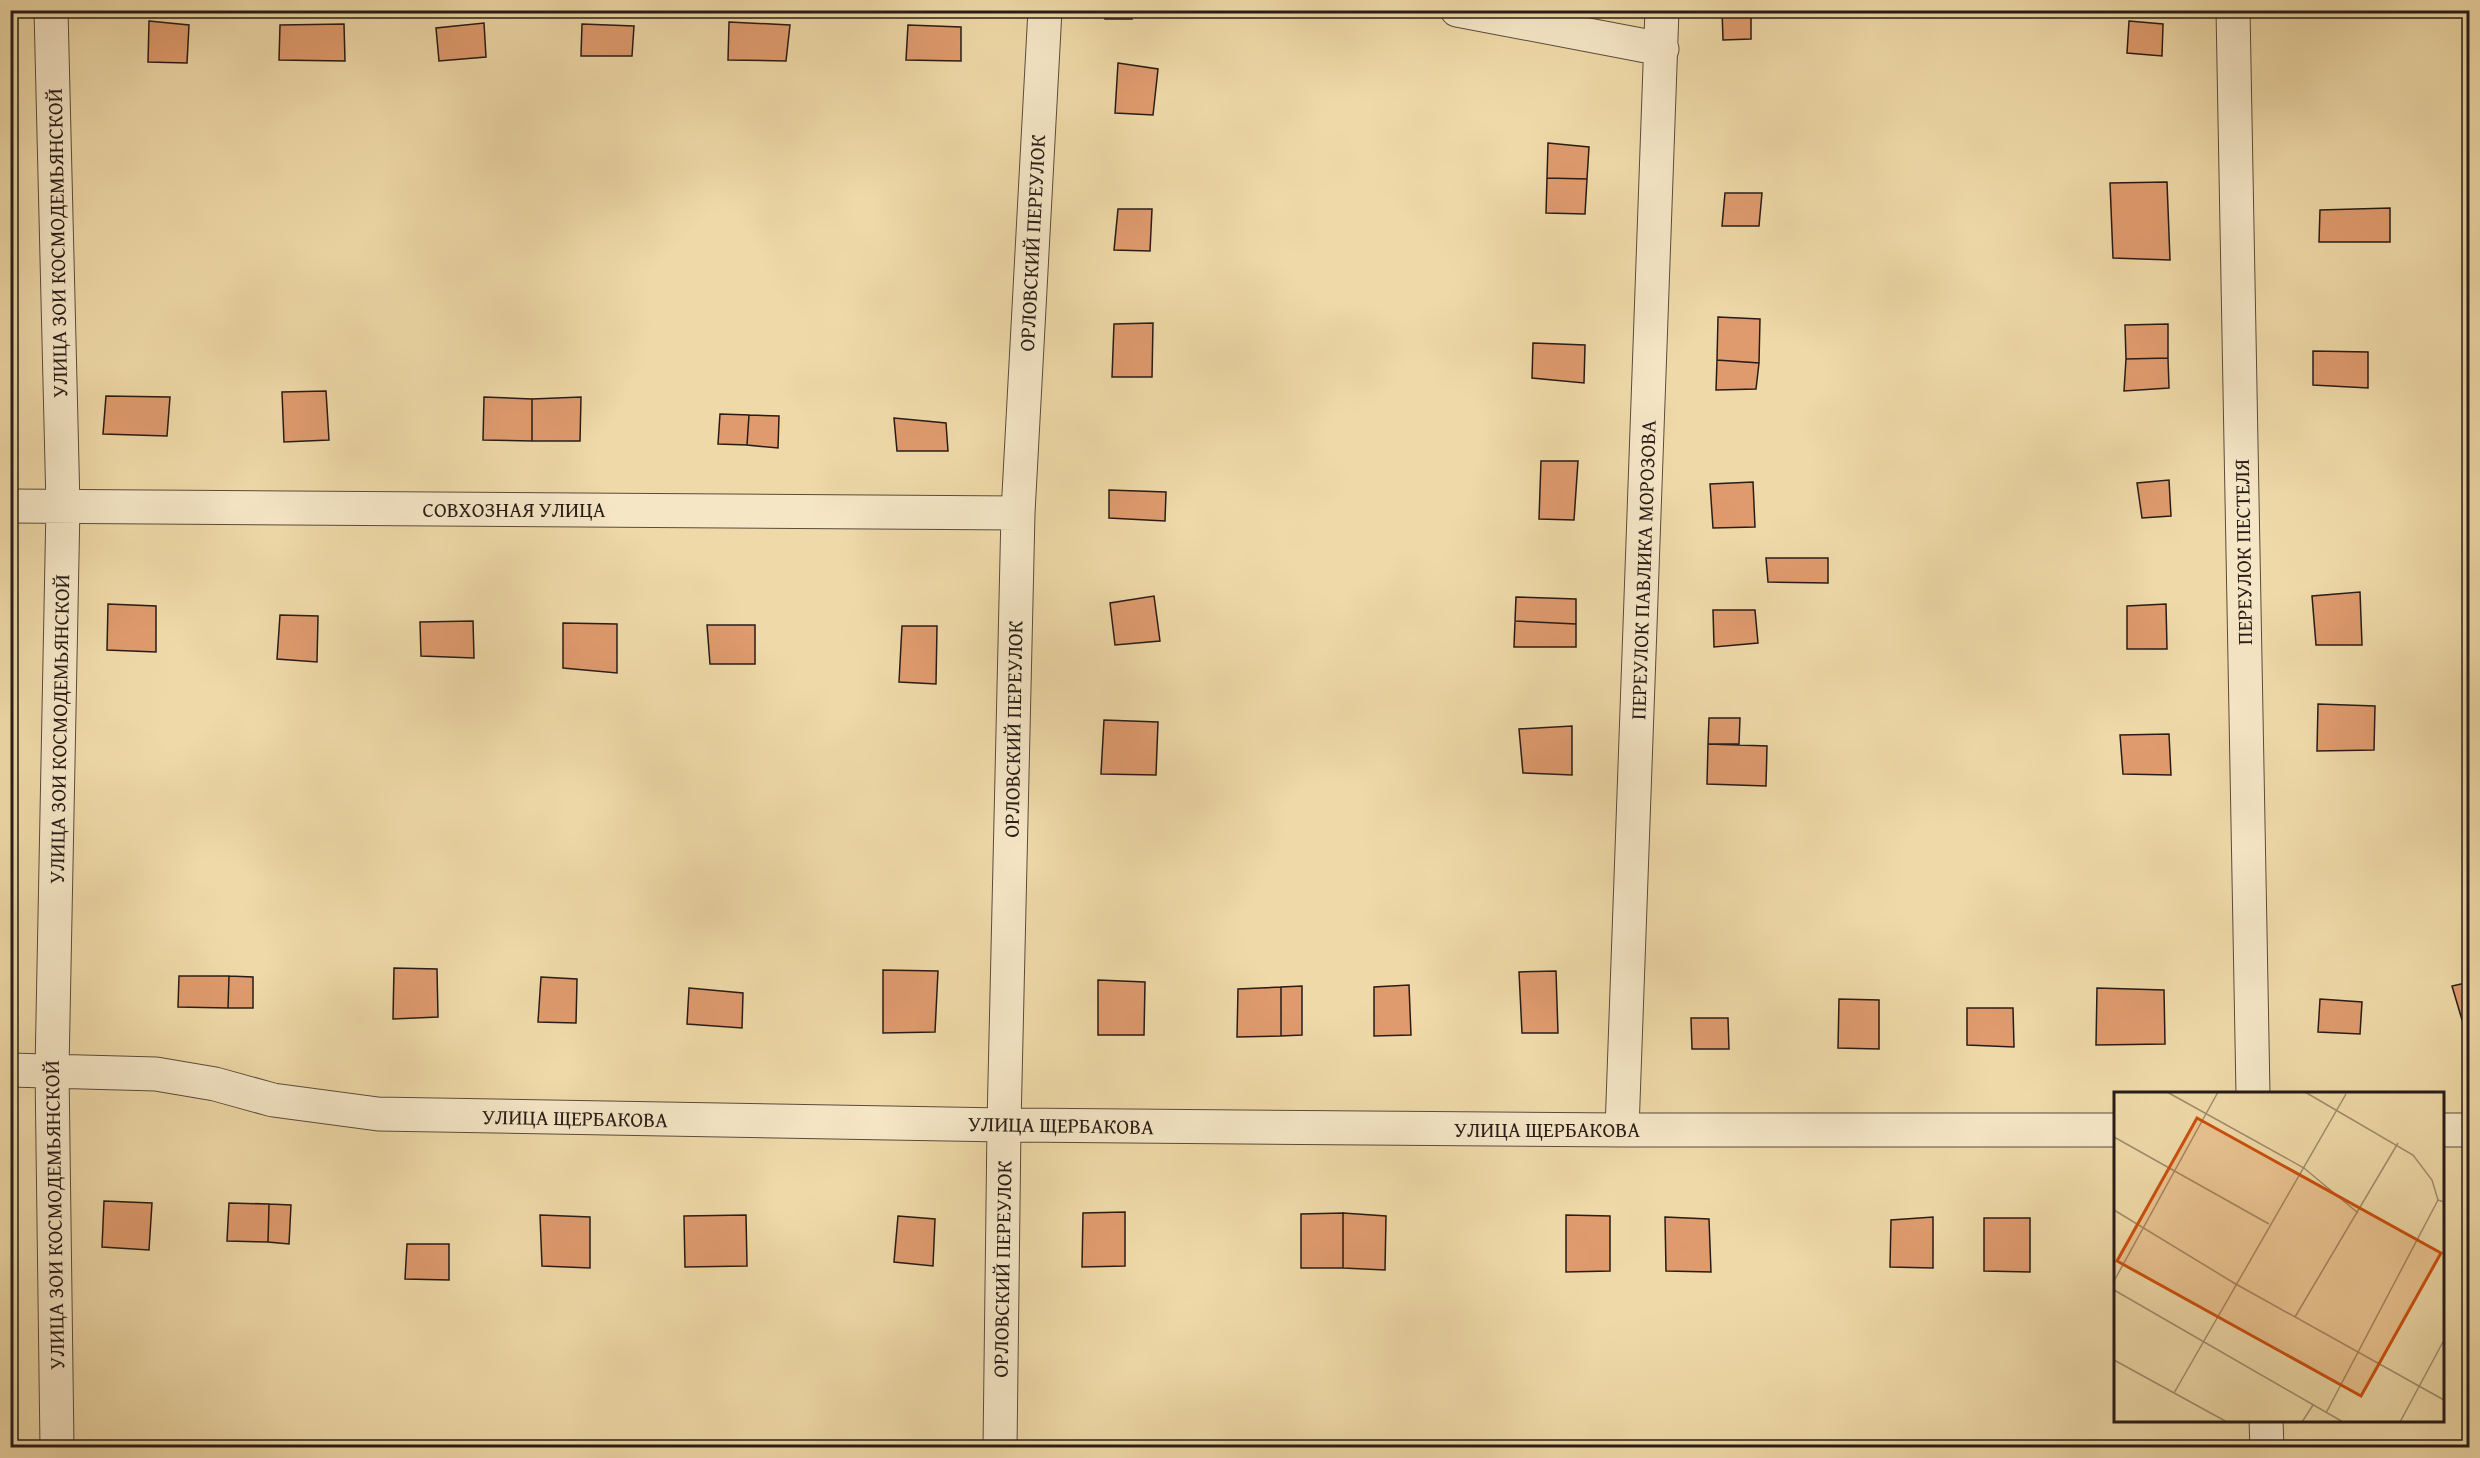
<svg xmlns="http://www.w3.org/2000/svg" width="2480" height="1458" font-family="'Gentium Book Plus',serif">
<rect width="100%" height="100%" fill="#efd9a8"/>
<filter id="stains"><feTurbulence type="fractalNoise" baseFrequency=".00333" numOctaves="4"/><feColorMatrix values="0 0 0 0 .2 0 0 0 0 .09 0 0 0 0 .02 0 0 0 .5 -.17"/></filter>
<radialGradient id="worn" r=".72"><stop offset=".6" stop-color="#630" stop-opacity="0"/><stop offset="1" stop-color="#630" stop-opacity=".3"/></radialGradient>
<path fill="#df9b6e" stroke="#281c17" stroke-width="1.5" d="M1105,10H1132V19H1105Z
M1722,10H1751V39L1723,40Z
M149,21L189,25L187,63L148,62Z
M2129,21L2163,24L2162,56L2127,53Z
M729,22L790,25L786,61L728,60Z
M484,23L486,57L439,61L436,28Z
M344,24L345,61L279,60L280,25Z
M582,24L634,26L632,56H581Z
M908,25L961,27V61L906,60Z
M1118,63L1158,69L1153,115L1115,113Z
M1548,143L1589,147L1587,179L1547,178Z
M1547,178L1587,179L1585,214L1546,213Z
M2167,182L2170,260L2113,258L2110,183Z
M1725,193H1762L1759,226H1722Z
M2390,208V242H2319L2320,210Z
M1118,209H1152L1150,251L1114,250Z
M1718,317L1760,319L1759,363L1717,360Z
M1153,323L1152,377H1112L1114,324Z
M2168,324V358L2126,359L2125,325Z
M1533,343L1585,345L1584,383L1532,378Z
M2313,351L2368,352V388L2313,385Z
M2168,358L2169,388L2124,391L2126,359Z
M1717,360L1759,363L1756,389L1716,390Z
M326,391L329,440L284,442L282,392Z
M106,396L170,397L167,436L103,434Z
M484,397L532,399V441L483,440Z
M581,397L580,441H532V399Z
M720,414L749,415L747,445L718,444Z
M749,415L779,416L778,448L747,445Z
M894,418L946,423L948,451H897Z
M1541,461H1578L1574,520L1539,519Z
M2169,480L2171,516L2142,518L2137,483Z
M1753,482L1755,527L1713,528L1710,484Z
M1109,490L1166,492L1165,521L1109,518Z
M1766,558H1828V583L1768,582Z
M2360,592L2362,645H2316L2312,596Z
M1154,596L1160,641L1115,645L1110,603Z
M1516,597L1576,599V624L1515,621Z
M108,604L156,606V652L107,650Z
M2166,604L2167,649H2127V606Z
M1713,610H1755L1758,643L1714,647Z
M280,615L318,616L317,662L277,659Z
M473,621L474,658L421,656L420,622Z
M1515,621L1576,624V647H1514Z
M563,623L617,624V673L563,668Z
M707,625H755V664H710Z
M902,626H937L936,684L899,682Z
M2318,704L2375,706L2374,750L2317,751Z
M1709,718H1740L1739,744H1708Z
M1104,720L1158,722L1156,775L1101,774Z
M1572,726V775L1523,773L1519,729Z
M2169,734L2171,775L2123,774L2120,735Z
M1708,744L1767,746L1766,786L1707,784Z
M394,968L437,969L438,1017L393,1019Z
M883,970L938,971L935,1032L883,1033Z
M1556,971L1558,1033H1522L1519,972Z
M179,976H229L228,1008L178,1007Z
M229,976L253,977V1008H228Z
M541,977L577,979L576,1023L538,1022Z
M1098,980L1145,982L1144,1035H1098Z
M2470,982V1029L2465,1030L2452,986Z
M1409,985L1411,1035L1374,1036V987Z
M1302,986V1035L1281,1036V987Z
M1281,987V1036L1237,1037L1238,989Z
M689,988L743,993L742,1028L687,1024Z
M2097,988L2164,990L2165,1044L2096,1045Z
M1839,999L1879,1000V1049L1838,1048Z
M2320,999L2362,1002L2360,1034L2318,1032Z
M1967,1008H2013L2014,1047L1967,1045Z
M1691,1018H1728L1729,1049H1692Z
M104,1201L152,1203L149,1250L102,1247Z
M229,1203L269,1204L268,1242L227,1241Z
M269,1204L291,1205L289,1244L268,1242Z
M1125,1212V1266L1082,1267L1083,1213Z
M1343,1213L1386,1216L1385,1270L1343,1268Z
M1343,1213V1268H1301V1214Z
M540,1215L590,1217V1268L542,1266Z
M746,1215L747,1266L685,1267L684,1216Z
M1566,1215L1610,1216V1271L1566,1272Z
M898,1216L935,1219L933,1266L894,1262Z
M1665,1217L1709,1219L1711,1272L1666,1271Z
M1933,1217V1268L1890,1267L1891,1220Z
M1984,1218H2030V1272L1984,1271Z
M407,1244H449V1280L405,1279Z"/>
<g fill="none" stroke-linecap="round" stroke-linejoin="round">
<defs>
<path id="minor" d="M51,10L63,506L52,1070L57,1448
M1457,10L1662,49
M2233,10L2253,1094
M10,506L1018,513
M10,1070L156,1074L215,1084L273,1100L378,1114L1004,1125L1622,1130H2116
M1622,1130L1662,10
M2442,1130H2470
M2266,1420L2267,1448
M1000,1448L1004,1125L1018,513L1045,10"/>
</defs>
<use href="#minor" stroke="#5a4b3b" stroke-width="35"/>
<use href="#minor" stroke="#f5e6c6" stroke-width="33"/>
</g>
<g text-anchor="middle" dominant-baseline="central" stroke-width="4.5" stroke-linejoin="round" paint-order="stroke">
<g font-size="21" fill="#281c17" stroke="#f5e6c6">
<text transform="translate(57 243) rotate(-91)">УЛИЦА ЗОИ КОСМОДЕМЬЯНСКОЙ</text>
<text transform="translate(1032 243) rotate(-87)">ОРЛОВСКИЙ ПЕРЕУЛОК</text>
<text x="514" y="509">СОВХОЗНАЯ УЛИЦА</text>
<text transform="translate(2243 552) rotate(-91)">ПЕРЕУЛОК ПЕСТЕЛЯ</text>
<text transform="translate(1643 570) rotate(-88)">ПЕРЕУЛОК ПАВЛИКА МОРОЗОВА</text>
<text transform="translate(59 729) rotate(-89)">УЛИЦА ЗОИ КОСМОДЕМЬЯНСКОЙ</text>
<text transform="translate(1013 729) rotate(-89)">ОРЛОВСКИЙ ПЕРЕУЛОК</text>
<text transform="translate(575 1118) rotate(1)">УЛИЦА ЩЕРБАКОВА</text>
<text transform="translate(1061 1125) rotate(1)">УЛИЦА ЩЕРБАКОВА</text>
<text x="1547" y="1129">УЛИЦА ЩЕРБАКОВА</text>
<text transform="translate(54 1215) rotate(-91)">УЛИЦА ЗОИ КОСМОДЕМЬЯНСКОЙ</text>
<text transform="translate(1002 1269) rotate(-89)">ОРЛОВСКИЙ ПЕРЕУЛОК</text>
</g>
</g>
<g transform="translate(2114 1092)">
<rect width="330" height="330" fill="#efd9a8"/>
<path fill="none" stroke="#9f8d6e" stroke-width="1.5" d="M53,0L190,76L244,121M191,0L299,63L318,88L324,108L330,110M0,45L155,132M0,118L120,191L330,308M0,189L104,0M0,198L229,330M181,225L284,51M0,268L113,330M60,301L232,2M212,321L324,108M188,330L199,313M286,330L330,248"/>
<path fill="#cb500e" fill-opacity="0.15" stroke="#cb500e" stroke-width="3" d="M83,26L327,161L247,304L3,169Z"/>
<rect width="330" height="330" fill="none" stroke="#281c17" stroke-width="3"/>
</g>
<rect width="2480" height="1458" fill="none" stroke="#efd9a8" stroke-width="36"/>
<rect x="12" y="12" width="2456" height="1434" fill="none" stroke="#281c17" stroke-width="3"/>
<rect x="18" y="18" width="2444" height="1422" fill="none" stroke="#281c17" stroke-width="1.5"/>
<rect width="100%" height="100%" filter="url(#stains)"/>
<rect width="100%" height="100%" fill="url(#worn)"/>
</svg>
